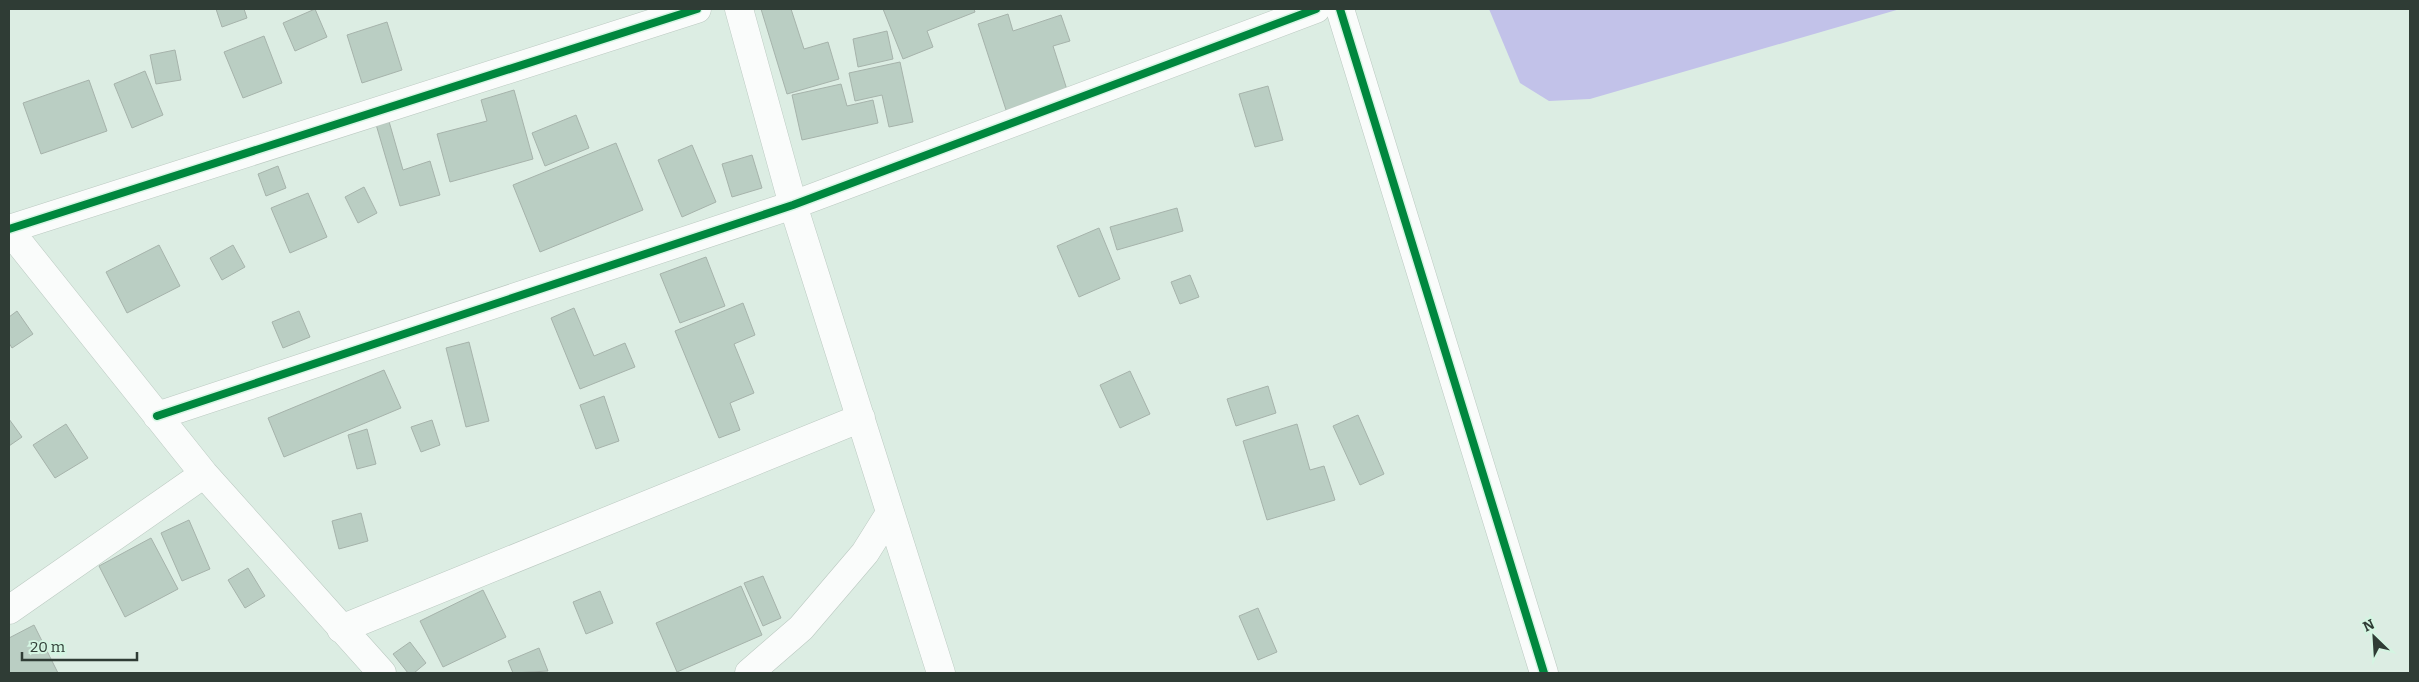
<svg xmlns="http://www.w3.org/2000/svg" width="2419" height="682" font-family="Bitter,serif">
<rect width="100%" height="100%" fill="#dcede3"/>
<path fill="#c2c2e9" d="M1489,9H1900L1590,99L1549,101L1520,83Z"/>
<path fill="#bacec3" stroke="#a6b3ab" d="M216,9H244L247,18L222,27Z
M315,9L327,37L295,51L283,23Z
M761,9H791L804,49L828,42L839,79L787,94Z
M883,9H974L975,12L927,31L933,47L903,59Z
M1008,14L1013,31L1061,15L1070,41L1053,46L1069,96L1008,116L978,24Z
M387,22L402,70L362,83L347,35Z
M887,31L893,59L858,67L853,39Z
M264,36L282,83L243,98L224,52Z
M175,50L181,80L156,84L150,55Z
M900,62L913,122L889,127L882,95L855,101L849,73Z
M145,71L163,115L132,128L114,84Z
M89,80L107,131L41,154L23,103Z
M841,84L847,106L873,100L878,123L802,140L792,95Z
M1268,86L1283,140L1255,147L1239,94Z
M514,90L533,159L450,182L437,134L487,121L481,100Z
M576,115L589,148L545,166L532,133Z
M388,118L403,170L430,161L440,195L400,206L375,121Z
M616,143L643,210L540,252L513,185Z
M692,145L716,202L682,217L658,160Z
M752,155L762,188L732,197L722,164Z
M278,166L286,188L266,196L258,174Z
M364,187L377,213L358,223L345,197Z
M308,193L327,237L290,253L271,208Z
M1177,208L1183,231L1117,250L1110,227Z
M1099,228L1120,279L1079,297L1057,246Z
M159,245L180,286L127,313L106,272Z
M233,245L245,267L222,280L210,258Z
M706,257L725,306L680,323L660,274Z
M1190,275L1199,297L1180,304L1171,282Z
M743,303L755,335L734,344L754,393L730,403L740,430L719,438L675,331Z
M574,308L594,356L625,343L635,367L580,389L551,318Z
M17,311L33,334L12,348L9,343V317Z
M299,311L310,337L283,348L272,322Z
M469,342L489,421L466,427L446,348Z
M384,370L401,408L284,457L268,418Z
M1130,371L1150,414L1120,428L1100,385Z
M1268,386L1276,413L1236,426L1227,399Z
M604,396L619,441L596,449L580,405Z
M1358,415L1384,474L1360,485L1333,426Z
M9,419L22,437L9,446Z
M432,420L440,445L421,452L411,427Z
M66,424L88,458L55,478L33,445Z
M1297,424L1310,470L1324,466L1335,500L1267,520L1243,441Z
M367,429L376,464L357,469L348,435Z
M361,513L368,541L339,549L332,521Z
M189,520L210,569L182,581L161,533Z
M151,538L178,589L125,617L99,566Z
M248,568L265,596L245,608L228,580Z
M763,576L781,618L763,626L744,583Z
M741,586L762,635L677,672L656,623Z
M483,590L506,637L443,667L420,621Z
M600,591L613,623L586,634L573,602Z
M1258,608L1277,652L1258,660L1239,616Z
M34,625L58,673H9V638Z
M410,642L426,663L414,673H408L393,654Z
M539,648L548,671L513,673L508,661Z"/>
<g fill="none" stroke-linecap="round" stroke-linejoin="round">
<defs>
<path id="minor" d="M739,9L793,205L941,673
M9,229L697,9
M9,230L204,474L382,673
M157,416L793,205L1316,9
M9,610L204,474
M341,629L861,418
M749,673L801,628L865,553L890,513"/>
<path id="tertiary" d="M1340,9L1544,673"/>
</defs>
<use href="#minor" stroke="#bbc9c1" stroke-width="29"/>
<use href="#tertiary" stroke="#bbc9c1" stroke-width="29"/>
<use href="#minor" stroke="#fafcfb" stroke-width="28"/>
<use href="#tertiary" stroke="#fafcfb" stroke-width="28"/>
<defs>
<path id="cycleway" d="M1340,9L1544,673
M9,229L697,9
M157,416L793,205L1316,9"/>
</defs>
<use href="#cycleway" stroke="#d4f5e2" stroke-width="11"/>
<use href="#cycleway" stroke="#00873e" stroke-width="8"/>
</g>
<rect width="2419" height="682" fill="none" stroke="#2f3c35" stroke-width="20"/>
<g transform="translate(2374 637) rotate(335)" stroke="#d4f5e2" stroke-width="4" paint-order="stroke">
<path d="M0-4L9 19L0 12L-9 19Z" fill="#2f3c35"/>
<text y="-8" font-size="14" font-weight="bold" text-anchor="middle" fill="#2f3c35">N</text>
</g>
<path d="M22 652v8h115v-8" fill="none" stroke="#2f3c35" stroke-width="2.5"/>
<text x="30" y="652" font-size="15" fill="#2f3c35" stroke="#d4f5e2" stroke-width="4" paint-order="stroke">20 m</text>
</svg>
